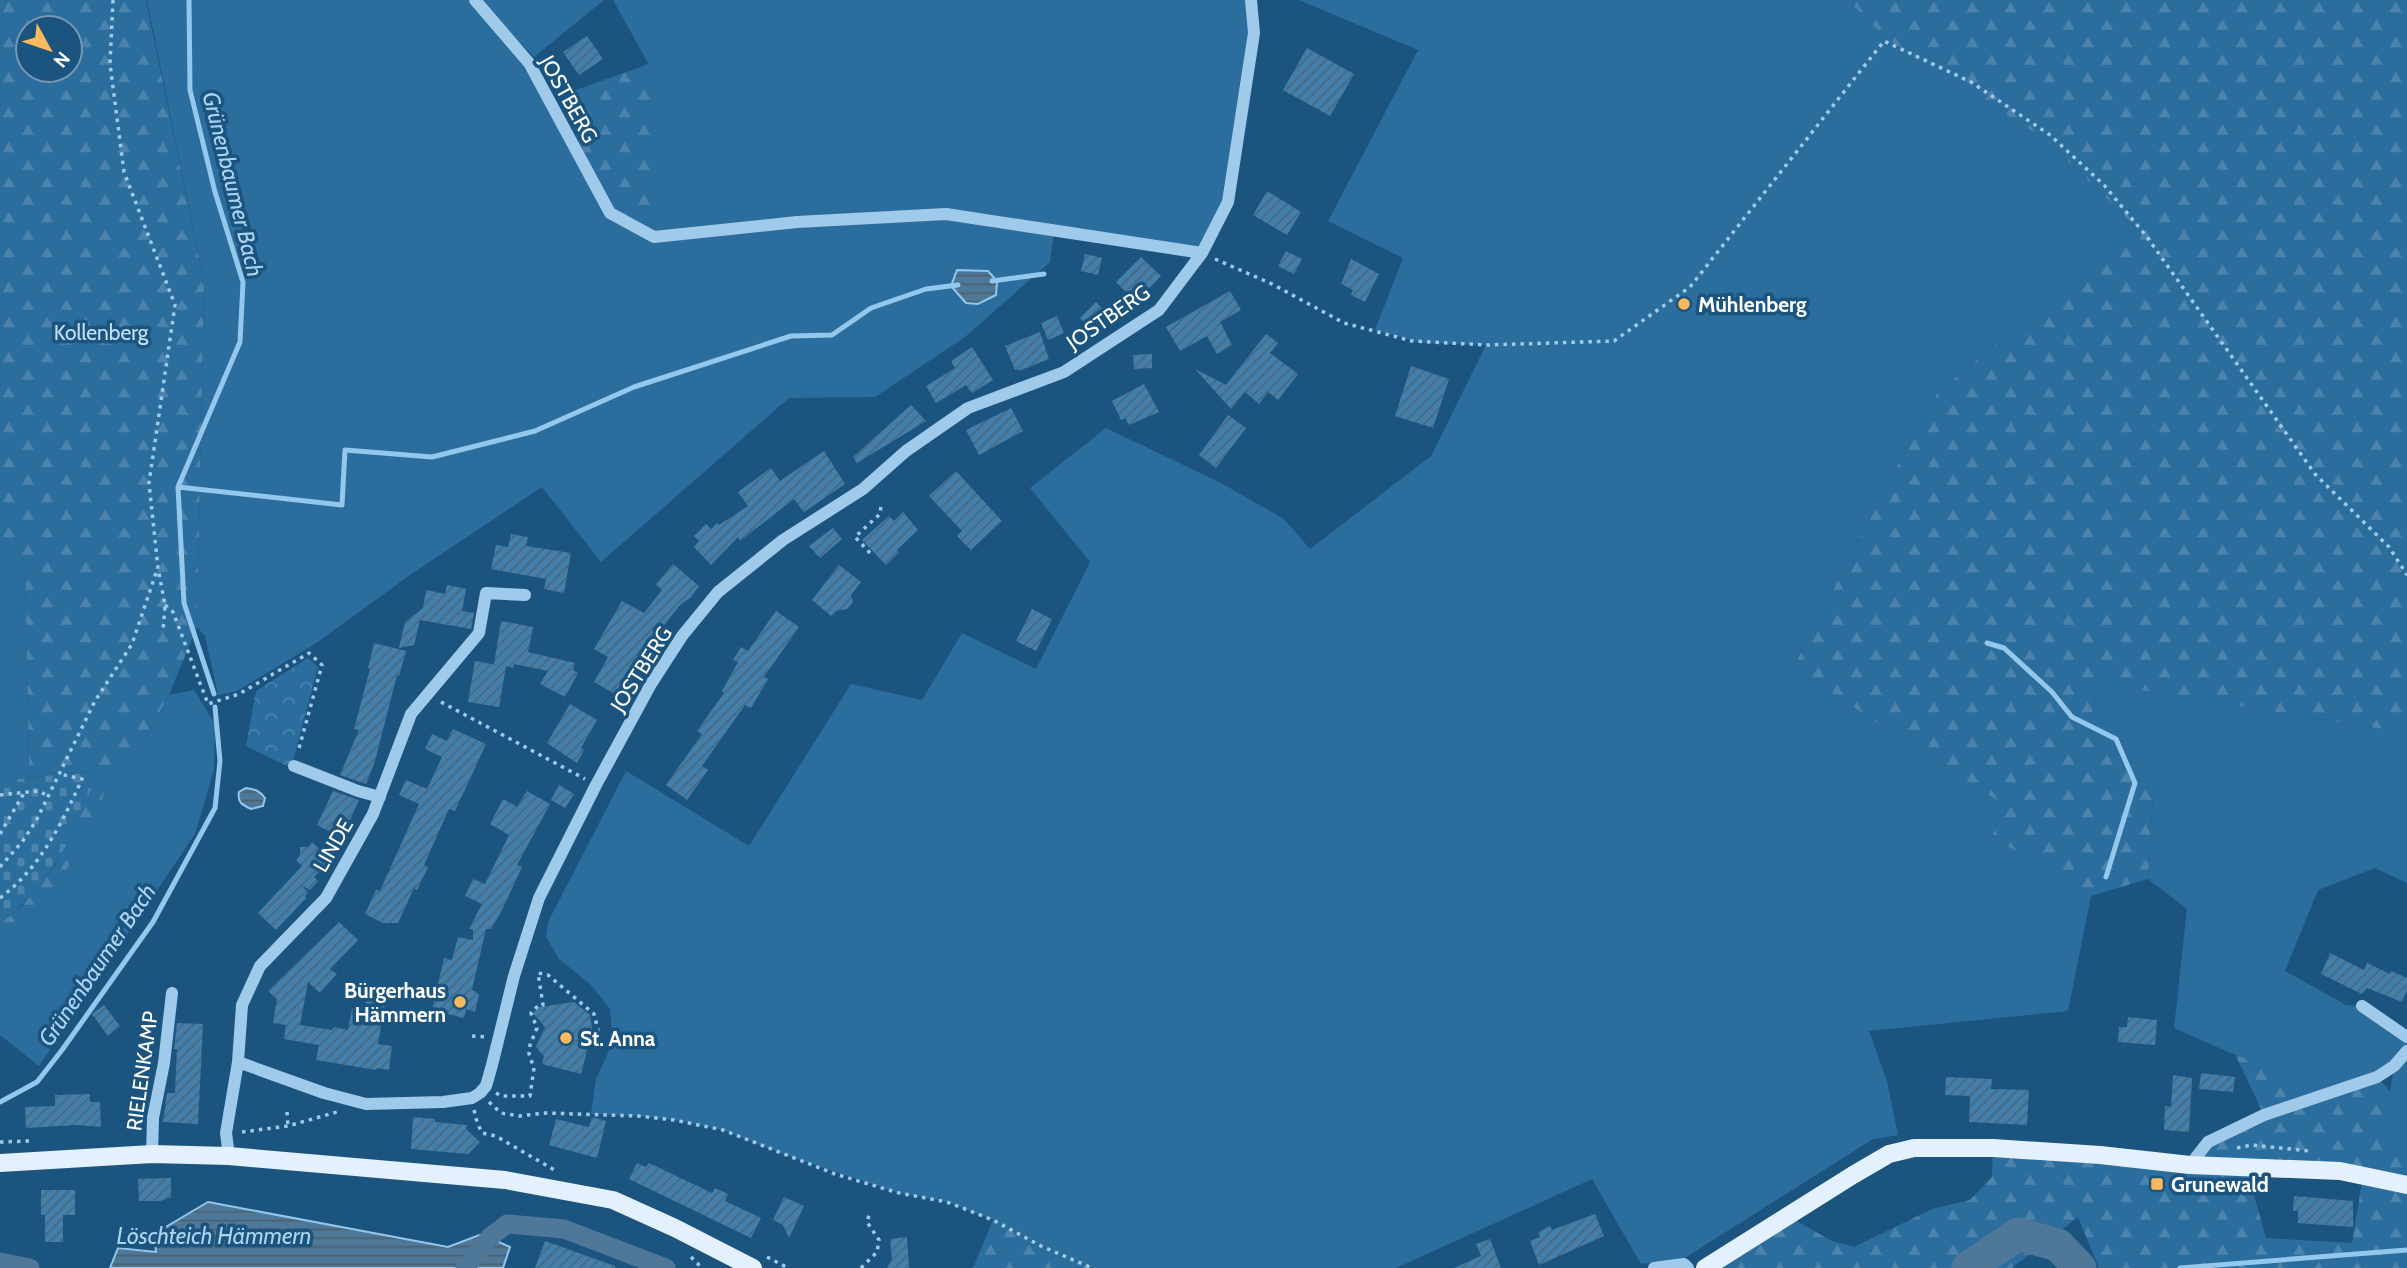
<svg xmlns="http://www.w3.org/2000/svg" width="2407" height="1268" font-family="Cabin,sans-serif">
<defs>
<pattern id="forest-firs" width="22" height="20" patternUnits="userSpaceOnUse" patternTransform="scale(1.75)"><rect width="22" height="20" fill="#2b6d9d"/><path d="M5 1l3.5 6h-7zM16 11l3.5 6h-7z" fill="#4b83ac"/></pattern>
<pattern id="cemetery-stones" width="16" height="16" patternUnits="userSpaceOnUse" patternTransform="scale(1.75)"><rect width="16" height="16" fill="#2b6d9d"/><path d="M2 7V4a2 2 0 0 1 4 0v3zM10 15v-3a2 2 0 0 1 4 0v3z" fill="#4b83ac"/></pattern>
<pattern id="park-crowns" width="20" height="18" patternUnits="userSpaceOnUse" patternTransform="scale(1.75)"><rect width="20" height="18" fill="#2b6d9d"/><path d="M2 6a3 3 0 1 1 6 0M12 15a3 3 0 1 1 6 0" fill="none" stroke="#4b83ac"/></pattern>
<pattern id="water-rules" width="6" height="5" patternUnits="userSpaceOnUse" patternTransform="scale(1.75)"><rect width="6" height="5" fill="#4f7898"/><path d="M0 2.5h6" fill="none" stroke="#4d606e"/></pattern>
<pattern id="building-hatch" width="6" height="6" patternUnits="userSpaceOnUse" patternTransform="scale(1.75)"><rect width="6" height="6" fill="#447faa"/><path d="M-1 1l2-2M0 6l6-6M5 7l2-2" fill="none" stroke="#486880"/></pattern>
</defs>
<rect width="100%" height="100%" fill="#1c5480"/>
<path fill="#2b6d9d" d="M147,0H473L523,66L610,213L649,65L613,0H1251L1254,33L1228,202L1202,253L1054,231L1050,262L965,337L875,397L789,398L601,562L542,487L410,575L315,644L237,691L218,695L205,636L197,627L204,283Z
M478,0H604L534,57Z
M1299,0H1855L1851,3L1887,37L2046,140L2136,227L1937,393L1887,485L1793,668L2005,805L1992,837L2091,896L2068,1011L1869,1031L1887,1081L1898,1135L1873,1139L1683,1259L1641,1264L1592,1179L1396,1268H1092L1041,1246L993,1220L947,1202L899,1193L785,1155L723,1130L674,1120L638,1116L591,1114L596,1079L613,1042L610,1009L590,984L559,959L546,937L548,922L626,771L749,846L851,684L922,700L962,633L1036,669L1090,562L1030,488L1106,428L1221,483L1284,519L1310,549L1431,456L1486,345L1421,343L1375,330L1403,258L1328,221L1418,50Z
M0,534L25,561L29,769L60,774L0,781Z
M2096,683L2407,733V883L2375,868L2318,890L2285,971L2346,1005L2362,1006L2407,1037V1137L2377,1129L2390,1091L2394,1067L2324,1094L2174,1028L2187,909L2148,879L2154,775L2090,735Z
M194,690L215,724L214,770L195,834L39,1066L0,1035V941L41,905L111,769L128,767L169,695Z"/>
<path fill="url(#forest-firs)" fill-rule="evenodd" d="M0,0H146L204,283L197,627L169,695L128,767L111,769L95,824L62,877L41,905L0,941V924L23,905L56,864L98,770L60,774L29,769L25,561L0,534ZM28,28H70V70H28Z
M1855,0H2407V733L2096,683L2090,735L2154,775L2148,879L2091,896L1992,837L2004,805L1793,668L1887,485L1937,393L2136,227L2046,140L1886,38L1851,3Z
M649,64L654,237L610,213L559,96Z
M2235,1054L2324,1094L2377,1077L2390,1091L2378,1129L2407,1137V1268H2099L2078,1217L2012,1268H1705L1786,1215L1832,1241L1854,1247L1932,1209L1970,1200L1992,1177L1993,1148L2190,1165L2208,1142L2264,1115ZM2246,1167L2363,1176L2352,1243L2266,1238Z
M993,1220L1041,1246L1092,1268H973Z"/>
<path fill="url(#cemetery-stones)" d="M98,770C75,834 54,881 0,924V781Z"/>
<path fill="url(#park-crowns)" d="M308,658L318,667L291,768L246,746L256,691Z"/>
<path fill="url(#water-rules)" stroke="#93c7eb" stroke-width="2" d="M957,270L988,271L997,281L996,295L978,304L966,303L951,286Z
M246,788C255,789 260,791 265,798L263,806L251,809C242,805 237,802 239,792Z
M208,1202L448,1247L482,1234L510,1247L503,1268H110L118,1248L156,1252L154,1234Z"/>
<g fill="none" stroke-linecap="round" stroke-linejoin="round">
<path stroke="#93c7eb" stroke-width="5" d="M189,0L190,90L215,192L243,282L240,342L178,487L184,603L214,694
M992,281L1044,274
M178,487L342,505L345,450L432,457L535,431L634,387L791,336L832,335L871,308L926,289L958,285
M1987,643L2004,648L2052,692L2072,717L2116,739L2135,783L2106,877
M0,1102L37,1082L62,1050L153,922L215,808L220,761L215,707
M2180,1268L2407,1250"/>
<path stroke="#4f7898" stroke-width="19" d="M0,1262L30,1268
M465,1268L490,1237L507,1224L564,1229L666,1268"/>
<path stroke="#4f7898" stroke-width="33" d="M1968,1268L2018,1234L2058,1245L2080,1268"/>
</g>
<path fill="url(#building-hatch)" d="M587,36L603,59L579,75L563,52Z
M1307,48L1354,74L1330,116L1283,90Z
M1267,191L1301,212L1287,235L1253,215Z
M1286,251L1302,259L1294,274L1278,266Z
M1085,254L1102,258L1098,275L1081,271Z
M1141,257L1161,276L1136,302L1116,282Z
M1351,259L1379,274L1365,302L1351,295L1353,290L1341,284Z
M1230,291L1241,310L1220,322L1232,345L1217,354L1207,336L1180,351L1166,327Z
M1096,302L1108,314L1092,330L1080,318Z
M1057,316L1064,333L1048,340L1041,323Z
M1040,332L1049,359L1021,370H1015L1005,346Z
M1266,334L1278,343L1270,353L1298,374L1278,400L1268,392L1259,404L1245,392L1231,409L1195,369L1226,385Z
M972,347L993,380L972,393L966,385L936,403L926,386L955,368L951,361Z
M1152,354V368L1134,369L1133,355Z
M1411,366L1449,379L1433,428L1395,416Z
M1144,384L1159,412L1129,425L1125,418L1121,420L1112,401Z
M911,405L926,421L857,463L853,457Z
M1011,408L1023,431L979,455L966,430Z
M1228,415L1246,428L1216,468L1199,455Z
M824,451L845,484L804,512L794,499L740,541L738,537L711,565L694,547L699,541L694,536L706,524L711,529L717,523L719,525L748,506L738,492L771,468L780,481Z
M956,471L1002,521L971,550L957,536L962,531L929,496Z
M903,512L918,530L897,550L899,552L886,565L862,540L889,516L894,521Z
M833,528L842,539L820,558L809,546Z
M511,534L528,537L526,546L571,553L564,593L544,589L546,579L491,569L496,545L508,547Z
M673,564L699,586L690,598L680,605L656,635L639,665L634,662L615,694L594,682L608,657L594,649L622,601L644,613L662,590L656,584Z
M839,565L861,582L851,595L853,602L847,609L836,611L831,616L812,600Z
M447,585L466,589L462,611L474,613L471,629L420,620L414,645L399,648L405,622L423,608L426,590L445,594Z
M1032,609L1052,619L1036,651L1016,641Z
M776,611L799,627L764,677L768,679L751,708L745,705L702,766L708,770L687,800L666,785L702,734L697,731L724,693L722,691L738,662L733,660L741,647L748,651Z
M501,621L533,627L528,652L575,663L573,670L578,673L565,697L540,684L548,671L514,664L513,668L506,666L499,707L468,702L475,661L497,665L494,664Z
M374,643L406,651L399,676L397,675L375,761L366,784L340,775L359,730L354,729L370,669L368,668Z
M570,704L597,720L581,748L584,750L577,763L547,743Z
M453,729L486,744L455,811L449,809L424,865L428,867L417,890L414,888L398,923H383L365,914L376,890L380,891L419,804L399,795L406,780L427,789L442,757L425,749L432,734L447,741Z
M559,785L574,794L565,808L551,800Z
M333,791L359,800L342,838L317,825Z
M527,791L550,804L517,865L522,867L501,912L491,929H486L472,990L479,994L475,1012L466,1009L464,1018L432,1010L444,958L452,960L458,937L473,940V929H469L482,904L465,896L473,879L485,884L509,835L490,824L503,799L517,807Z
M312,842L330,859L314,877L318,881L310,890L301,885L308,892L305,896L306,898L276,930L258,913L302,866L296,860L300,855V847H308Z
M339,922L358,940L330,969L337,974L320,993L308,982L300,1025L332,1030L334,1027L348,1030L352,1008L365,1011L366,1000L385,1003L378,1044L392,1046L389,1070L377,1068L376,1070L316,1060L319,1045L284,1039L286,1025L273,1023L277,999L268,991Z
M2330,953L2364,970L2367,963L2390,974L2391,971L2407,978V990L2402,1002L2367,988L2362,994L2321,974Z
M574,1002L590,1015L594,1040L590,1039L581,1074L542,1064L544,1056L536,1047L545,1027L533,1013L540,1007Z
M104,1005L120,1026L108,1036L92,1014Z
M2128,1017L2157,1020L2155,1045L2118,1042L2119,1027H2127Z
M177,1023L203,1024L198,1124L163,1122L167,1093H175L177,1049H174Z
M2201,1073L2235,1077L2233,1092L2199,1089Z
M2173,1075L2192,1078L2189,1132L2164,1130L2165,1106L2171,1107Z
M1946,1077L1992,1079L1991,1089L2029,1090L2027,1125L1969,1122L1970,1096L1945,1095Z
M90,1094V1102H100L101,1127L77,1125L26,1128L25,1107L55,1106V1095Z
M413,1117L435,1119V1122L467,1125L466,1129L480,1142L468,1154L411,1149Z
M592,1117L606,1121L597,1158L549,1145L556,1119L589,1127Z
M637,1163L646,1167L649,1163L712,1193L715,1188L728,1194L725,1201L761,1218L751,1238L629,1179Z
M171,1178V1197L160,1201H139L138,1179Z
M41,1190H75V1215H63V1242H45V1215H41Z
M2294,1196L2353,1201V1227L2298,1223V1211H2293Z
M784,1197L804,1206L789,1238L783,1225L773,1220Z
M1595,1214L1604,1236L1539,1265L1530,1241L1540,1237L1538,1232L1550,1226L1552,1230Z
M907,1237L909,1268H887L892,1259L890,1239Z
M1490,1239L1501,1268H1454L1481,1256L1476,1244Z
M545,1241L615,1266V1268H535Z"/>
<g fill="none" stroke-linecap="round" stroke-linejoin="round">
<path stroke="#a0cae9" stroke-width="3.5" stroke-dasharray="3.5 5" stroke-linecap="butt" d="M113,0L110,64L124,172L175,305L149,483L158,568L165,605L163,631
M1215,259L1272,284L1344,323L1412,341L1486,345L1614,341L1690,287L1884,41L1971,82L2050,135L2104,185L2147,237L2315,474L2389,547L2407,575
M870,553L855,537L880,514L881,506
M165,605L173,612L208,704L239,694L309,653L322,665L298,752
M441,702L585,779
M0,795L38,791L49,796
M0,834L24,793
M0,867L22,842L36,821L95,701L132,644L157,570
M0,898C40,868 62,823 82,779L60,774
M472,1036L486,1037
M496,1093L501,1096H530L534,1068L529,1054L530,1045L537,1028L531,1013L539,1005H543L538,973L548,975L594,1014L599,1034
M489,1102L501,1113L519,1116L545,1113L638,1116L674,1120L723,1130L835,1174L899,1193L947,1202L993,1220L1041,1246L1092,1268
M474,1110L477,1122L482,1133L496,1136L556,1171
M287,1112L288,1126
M242,1132L288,1126L337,1112
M0,1142L29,1141
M2237,1148L2252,1145L2309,1151
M691,1257L702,1268
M767,1257L788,1268
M861,1268L877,1252L879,1240L867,1222L869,1215"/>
<path stroke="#a0cae9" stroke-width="12" d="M475,0L529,63L610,213L654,237L797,222L946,214L1202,253
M294,766L358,791L380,797
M2362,1006L2407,1037
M238,1062L324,1093L366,1104L443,1102L472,1098L480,1093L486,1086L492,1065L514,976L539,898L596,785L651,684L682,636L718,592L783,540L863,489L906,451L968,408L1064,372L1159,310L1202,253L1228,202L1254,33L1251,0
M152,1154L153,1118L164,1063L172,993
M229,1156L226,1133L238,1062L242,1005L260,966L326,898L373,814L411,714L479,633L486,593L525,595
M2190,1165L2208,1142L2264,1115L2377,1077L2394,1066L2407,1051
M1654,1268L1684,1264L1688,1268"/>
<path stroke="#e3f1fe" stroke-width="18" d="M0,1163L152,1154L229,1156L505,1180L613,1200L675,1228L753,1268
M1705,1268L1853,1175L1889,1154L1914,1148H1993L2100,1155L2190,1165L2340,1171L2407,1185"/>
</g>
<g fill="#fab95d" stroke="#1c5480" stroke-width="2.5">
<circle cx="1684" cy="304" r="7"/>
<circle cx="460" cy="1002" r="7"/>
<circle cx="566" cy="1038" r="7"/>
<rect x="2150" y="1177" width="14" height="14" rx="3.5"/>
</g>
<g text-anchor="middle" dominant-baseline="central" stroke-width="7" stroke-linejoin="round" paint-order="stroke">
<g font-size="21" fill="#fff" stroke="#1c5480">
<text transform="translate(569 99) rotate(61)">JOSTBERG</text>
<text transform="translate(1108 317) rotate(-35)">JOSTBERG</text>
<text transform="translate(641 669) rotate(-58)">JOSTBERG</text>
<text transform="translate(333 845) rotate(-60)">LINDE</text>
<text transform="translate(142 1071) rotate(-82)">RIELENKAMP</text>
</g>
<g font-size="21" font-weight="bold" fill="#fff" stroke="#1c5480" text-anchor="start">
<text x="1698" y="304">Mühlenberg</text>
<text x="446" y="990" text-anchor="end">Bürgerhaus<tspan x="446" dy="24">Hämmern</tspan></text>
<text x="580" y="1038">St. Anna</text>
<text x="2171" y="1184">Grunewald</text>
</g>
<g font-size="21" fill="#c4e1f7" stroke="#1c5480">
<text x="101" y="332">Kollenberg</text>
</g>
<g font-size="23" font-style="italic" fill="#abd4f1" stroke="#1c5480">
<text transform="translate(233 184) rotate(76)">Grünenbaumer Bach</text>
<text transform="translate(97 965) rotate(-56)">Grünenbaumer Bach</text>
<text x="214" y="1236">Löschteich Hämmern</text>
</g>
</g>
<g transform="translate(49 49) rotate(130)"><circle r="33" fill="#1c5480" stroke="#7798b3" stroke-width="2"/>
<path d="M0-5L12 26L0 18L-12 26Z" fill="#fab95d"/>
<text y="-10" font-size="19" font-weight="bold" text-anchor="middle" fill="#ffffff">N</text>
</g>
</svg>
